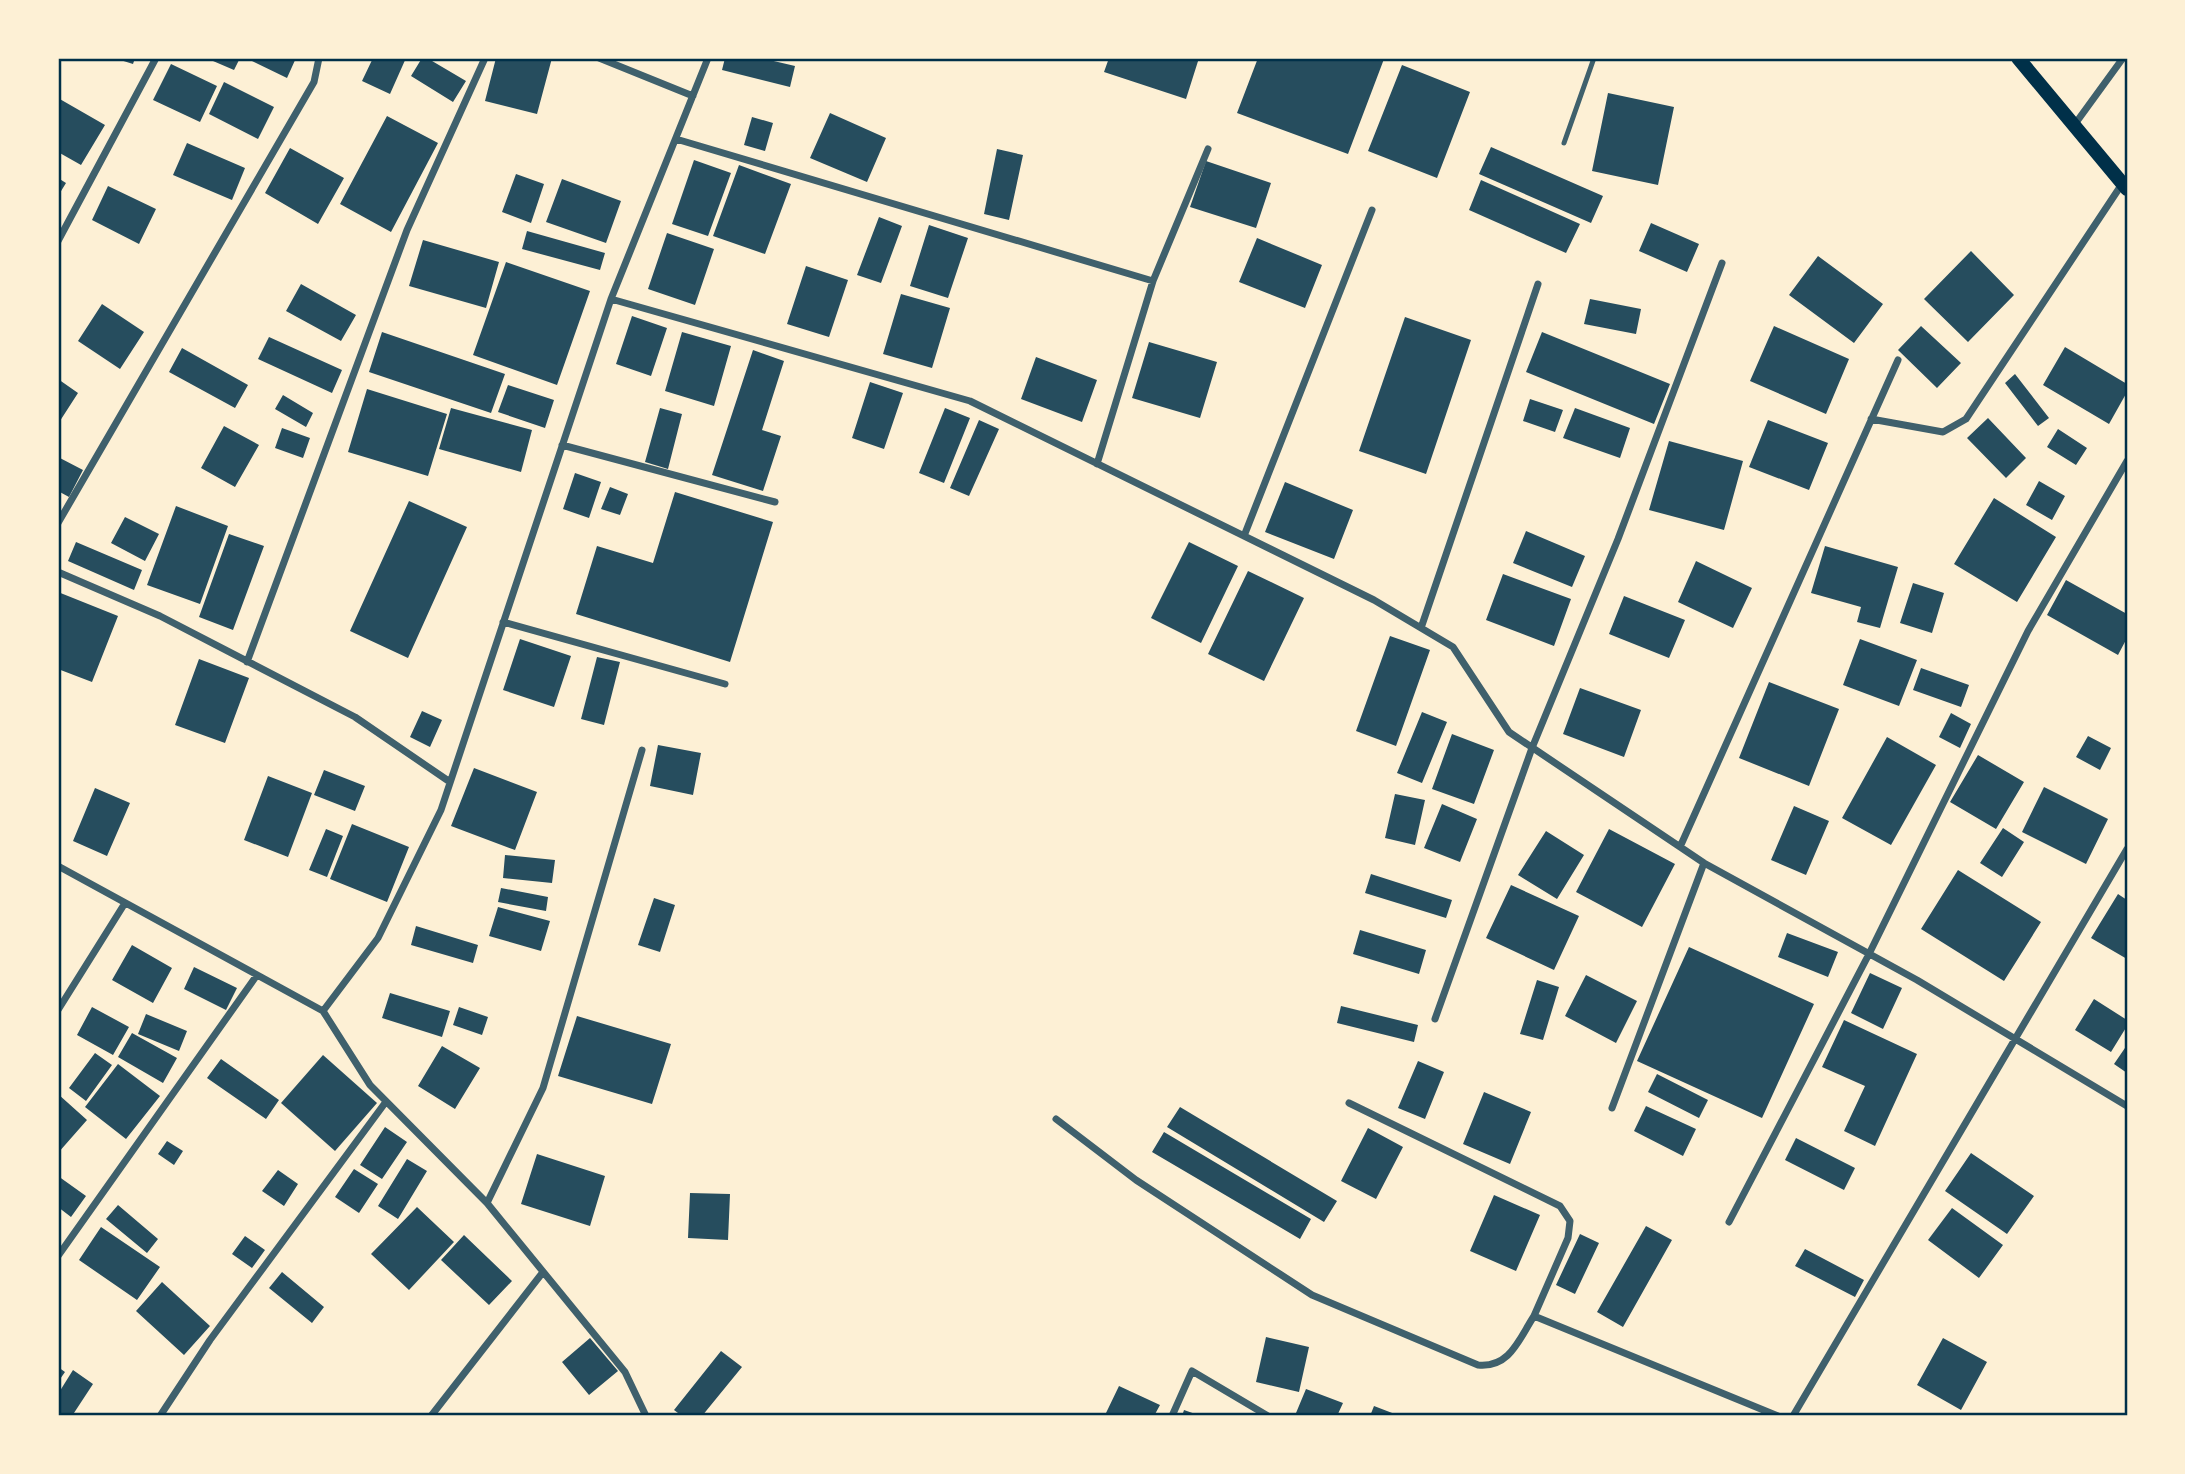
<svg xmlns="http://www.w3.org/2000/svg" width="2185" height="1474" font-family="Helvetica,sans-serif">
<rect width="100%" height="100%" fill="#fdf0d5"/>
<path fill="#264d5e" d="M114,58H135L133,64Z
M206,58H240L234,70Z
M246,58H296L287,78Z
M373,58H406L390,94L362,81Z
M422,58H427L466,81L453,102L411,76Z
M496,58H552L537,114L485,101Z
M725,58H761L795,66L790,87L722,70Z
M1109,58H1199L1186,99L1104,72Z
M1258,58L1384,59L1348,154L1237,113Z
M171,64L217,86L200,122L153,100Z
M1402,65L1470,92L1437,178L1368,151Z
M224,82L274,107L258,139L209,114Z
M1608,93L1674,107L1658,185L1592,171Z
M58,98L105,125L81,165L58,152Z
M830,113L886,138L867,182L810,158Z
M387,116L438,143L391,232L340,204Z
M752,117L773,123L765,151L744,145Z
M187,143L245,168L232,200L173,175Z
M1491,147L1603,196L1591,223L1479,174Z
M290,148L344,178L318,224L265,193Z
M997,149L1023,155L1009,220L984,214Z
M694,160L731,173L708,236L672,224Z
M1206,161L1271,183L1256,228L1190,207Z
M739,165L791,184L765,254L713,236Z
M516,174L544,184L531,223L502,212Z
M58,178L66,183L58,196Z
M562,179L621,201L606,243L546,222Z
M1481,180L1580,224L1566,253L1469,210Z
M108,186L156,209L139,244L92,220Z
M879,217L902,226L881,283L857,275Z
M1651,223L1699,244L1687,272L1639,251Z
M929,225L968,238L948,298L910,286Z
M527,231L605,253L600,270L522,249Z
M667,233L714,249L695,305L648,289Z
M1257,238L1322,265L1305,308L1239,282Z
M423,240L499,262L486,308L409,286Z
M1971,251L2014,295L1968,342L1924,299Z
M1818,256L1883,304L1854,343L1789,295Z
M506,262L590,291L557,385L473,355Z
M806,266L848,280L829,337L787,324Z
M301,284L356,315L341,341L286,311Z
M901,294L950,308L932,368L883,354Z
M1590,299L1641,309L1636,334L1584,324Z
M102,304L144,332L120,369L78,341Z
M632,316L667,328L651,376L616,364Z
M1405,317L1471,340L1426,474L1359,451Z
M1774,326L1849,359L1826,414L1750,381Z
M1921,326L1961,363L1937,388L1898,350Z
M382,332L505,374L491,413L369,372Z
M682,332L731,346L714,406L665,391Z
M1542,332L1670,384L1654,424L1526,372Z
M269,337L342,370L332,393L258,359Z
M1149,342L1217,362L1200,418L1132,398Z
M2065,347L2127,384V392L2109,424L2043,385Z
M182,348L248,385L235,408L169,372Z
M753,350L784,361L762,430L781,436L763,491L712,475Z
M1036,357L1097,380L1082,422L1021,399Z
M2015,374L2049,418L2038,426L2005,383Z
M58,379L78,393L58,424Z
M870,382L903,393L884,449L852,438Z
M508,385L554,400L545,428L498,412Z
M367,389L447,414L428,476L348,452Z
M283,395L313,413L306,427L275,409Z
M1530,399L1563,410L1555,432L1523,421Z
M451,408L532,430L521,472L439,449Z
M660,408L682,414L668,469L645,462Z
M945,408L970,418L944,483L919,473Z
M1575,408L1630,428L1620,458L1563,438Z
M1988,418L2026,458L2006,478L1967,438Z
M979,420L999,429L969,496L950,488Z
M1768,420L1828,443L1809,490L1749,467Z
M224,426L259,445L235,487L201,468Z
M282,428L310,438L303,458L275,448Z
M2058,429L2087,448L2076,465L2047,447Z
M1669,441L1743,461L1724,530L1649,510Z
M58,457L83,470L69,497L58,491Z
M575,473L601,482L589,518L563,509Z
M2039,481L2065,496L2052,520L2026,505Z
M1285,482L1353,510L1334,559L1265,532Z
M610,487L628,494L620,515L601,509Z
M675,492L773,522L730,662L576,614L597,546L653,563Z
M1994,498L2056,537L2017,602L1954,564Z
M409,501L467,527L408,658L350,631Z
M176,506L228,526L200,604L147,585Z
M125,517L159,534L145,561L111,543Z
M1526,531L1585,556L1572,587L1513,563Z
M229,534L264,546L233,630L199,617Z
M76,542L142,570L134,590L68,561Z
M1189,542L1238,566L1201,643L1151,618Z
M1825,546L1898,567L1880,628L1857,622L1861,607L1811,593Z
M1696,561L1752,588L1733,628L1678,602Z
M1248,571L1304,598L1264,681L1208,654Z
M1503,574L1571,599L1554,646L1486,620Z
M2066,580L2127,614V638L2118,655L2047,615Z
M1913,583L1944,593L1932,633L1900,623Z
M58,592L118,616L92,682L58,669Z
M1624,596L1685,620L1669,658L1609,634Z
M1390,636L1430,650L1396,746L1356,731Z
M520,639L571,656L554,707L503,690Z
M1860,639L1917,660L1899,706L1843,685Z
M597,657L620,662L604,725L581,719Z
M199,659L249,678L225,743L175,725Z
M1921,668L1969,685L1961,707L1913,690Z
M1769,682L1839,709L1809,786L1739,758Z
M1580,688L1641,710L1624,757L1563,734Z
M422,711L442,720L430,747L410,737Z
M1422,712L1447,722L1422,783L1397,773Z
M1951,713L1971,724L1960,748L1939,737Z
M1452,734L1494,750L1474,804L1432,789Z
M2088,736L2111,748L2100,770L2076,757Z
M1887,737L1936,765L1891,845L1842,818Z
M658,745L701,753L693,795L650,786Z
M1978,755L2024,782L1996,829L1950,802Z
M474,768L537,792L515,850L451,826Z
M324,770L365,786L355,811L314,795Z
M268,776L312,793L288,857L244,840Z
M2044,787L2108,819L2086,864L2022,832Z
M95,788L130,803L107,856L73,841Z
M1395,794L1425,800L1415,845L1385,838Z
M1442,804L1477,819L1460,862L1424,848Z
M1794,806L1829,821L1806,875L1771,860Z
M352,824L409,847L387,902L330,879Z
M2003,828L2024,842L2002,877L1980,863Z
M326,829L343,836L327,877L309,870Z
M1609,829L1675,864L1642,927L1576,892Z
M1546,831L1584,855L1557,899L1518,875Z
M505,855L555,860L552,883L503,878Z
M1958,870L2041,922L2004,981L1921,929Z
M1371,874L1452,900L1446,918L1365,893Z
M1511,885L1579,916L1554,970L1486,938Z
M501,888L548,897L546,911L498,902Z
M2118,894L2127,900V959L2091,938Z
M654,898L675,905L660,952L638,945Z
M498,907L550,921L541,951L489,936Z
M416,926L478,945L473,963L411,945Z
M1360,930L1426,950L1419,974L1353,954Z
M1787,933L1838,952L1828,977L1778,957Z
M132,945L172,968L153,1003L112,980Z
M1689,947L1814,1004L1762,1118L1637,1061Z
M194,967L237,988L226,1010L184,989Z
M1870,973L1902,988L1883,1029L1851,1013Z
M1586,975L1637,1001L1616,1043L1565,1016Z
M1537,980L1559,987L1543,1040L1520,1034Z
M390,993L450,1011L442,1037L382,1018Z
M2094,999L2127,1020V1026L2111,1052L2075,1030Z
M1341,1006L1418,1025L1414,1042L1337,1023Z
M92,1007L129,1027L113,1055L77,1035Z
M459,1007L488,1017L482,1035L453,1025Z
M146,1014L187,1031L179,1051L138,1034Z
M577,1016L671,1044L652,1104L558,1076Z
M1844,1020L1917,1054L1875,1146L1844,1131L1865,1086L1822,1067Z
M132,1033L177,1058L163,1083L118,1057Z
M2127,1045V1073L2114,1064Z
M442,1046L480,1068L455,1109L418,1086Z
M95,1053L112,1065L86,1101L69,1088Z
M323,1055L377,1103L335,1151L281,1103Z
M221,1059L279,1100L266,1119L207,1078Z
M1418,1061L1444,1072L1425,1119L1398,1108Z
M118,1064L160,1096L126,1139L85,1107Z
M1657,1074L1708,1100L1699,1118L1648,1092Z
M1484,1092L1531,1112L1510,1164L1463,1144Z
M58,1094L87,1120L58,1153Z
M1646,1106L1696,1129L1683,1156L1634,1131Z
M1180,1107L1337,1201L1324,1222L1167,1127Z
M385,1127L407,1142L382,1179L360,1165Z
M1368,1128L1403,1147L1376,1199L1341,1181Z
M1164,1132L1311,1219L1300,1239L1152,1152Z
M1796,1138L1855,1168L1844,1190L1785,1160Z
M167,1141L183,1151L174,1165L158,1154Z
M1971,1153L2034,1196L2007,1234L1945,1191Z
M537,1154L605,1176L590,1226L521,1204Z
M407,1159L427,1171L398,1219L378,1206Z
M354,1169L378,1184L359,1213L335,1197Z
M278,1170L298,1184L284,1206L262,1191Z
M58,1176L86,1196L71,1217L58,1207Z
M690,1193L730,1194L728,1240L688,1238Z
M1494,1195L1540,1215L1516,1271L1470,1251Z
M118,1205L158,1239L147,1253L106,1219Z
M417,1207L454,1242L409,1290L371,1254Z
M1952,1208L2003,1245L1979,1278L1928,1240Z
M1646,1226L1672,1240L1623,1327L1597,1312Z
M101,1227L160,1267L137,1300L79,1260Z
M1580,1234L1599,1243L1575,1294L1556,1285Z
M464,1235L512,1281L489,1305L441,1260Z
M245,1236L265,1250L252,1268L232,1254Z
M1805,1249L1864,1280L1855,1297L1795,1266Z
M282,1272L324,1307L312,1323L269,1288Z
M162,1282L210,1326L184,1355L136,1311Z
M1266,1337L1309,1347L1299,1392L1256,1382Z
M590,1338L618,1371L589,1395L562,1362Z
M1943,1338L1987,1362L1961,1410L1917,1385Z
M721,1351L742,1367L702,1416H682L674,1410Z
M58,1367L65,1372L58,1382Z
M73,1370L93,1384L72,1416H58V1394Z
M1119,1386L1160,1405L1154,1416H1112L1106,1413Z
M1306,1389L1343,1403L1337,1416H1304L1296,1413Z
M1374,1406L1400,1416H1370Z
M1184,1410L1201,1416H1182Z"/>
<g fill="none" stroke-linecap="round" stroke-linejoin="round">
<path stroke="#3f606c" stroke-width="5" d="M1564,143L1594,58"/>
<path stroke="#3f606c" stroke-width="7" d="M599,58L693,96
M2075,124L2123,58
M676,139L1153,281
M58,241L156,58
M611,299L970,401L1374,600L1453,647L1509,732L1704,863L1917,980L2127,1106
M1871,419L1943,432L1966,419L2122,184
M562,445L775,502
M1097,464L1153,281L1208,149
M58,523L314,82L319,58
M1244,536L1372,210
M58,572L160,616L355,717L450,782
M503,622L725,684
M1421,628L1538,284
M247,662L407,230L485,58
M1680,847L1898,360
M58,866L323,1011L370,1085L487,1203L625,1372L646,1416
M58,1010L125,903
M323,1011L378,938L441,810L611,299L708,58
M1435,1019L1532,748L1618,539L1722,263
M1349,1103L1560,1206L1570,1221L1568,1238L1534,1316L1778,1416
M1612,1108L1704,863
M1056,1119L1136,1180L1312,1295L1478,1365C1510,1368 1519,1339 1534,1316
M487,1203L543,1088L642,750
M1729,1222L1869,954L2028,631L2127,461
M58,1256L257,975
M160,1416L210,1340L385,1103
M431,1416L543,1272
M1172,1416L1192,1371L1268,1416
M1793,1416L2127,849"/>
<path stroke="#003049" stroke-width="14" d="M2018,58L2127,189"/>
</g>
<rect width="2185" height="1474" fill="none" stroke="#fdf0d5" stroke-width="119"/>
<rect x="60" y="60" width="2066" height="1354" fill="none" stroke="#003049" stroke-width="2.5"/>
</svg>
